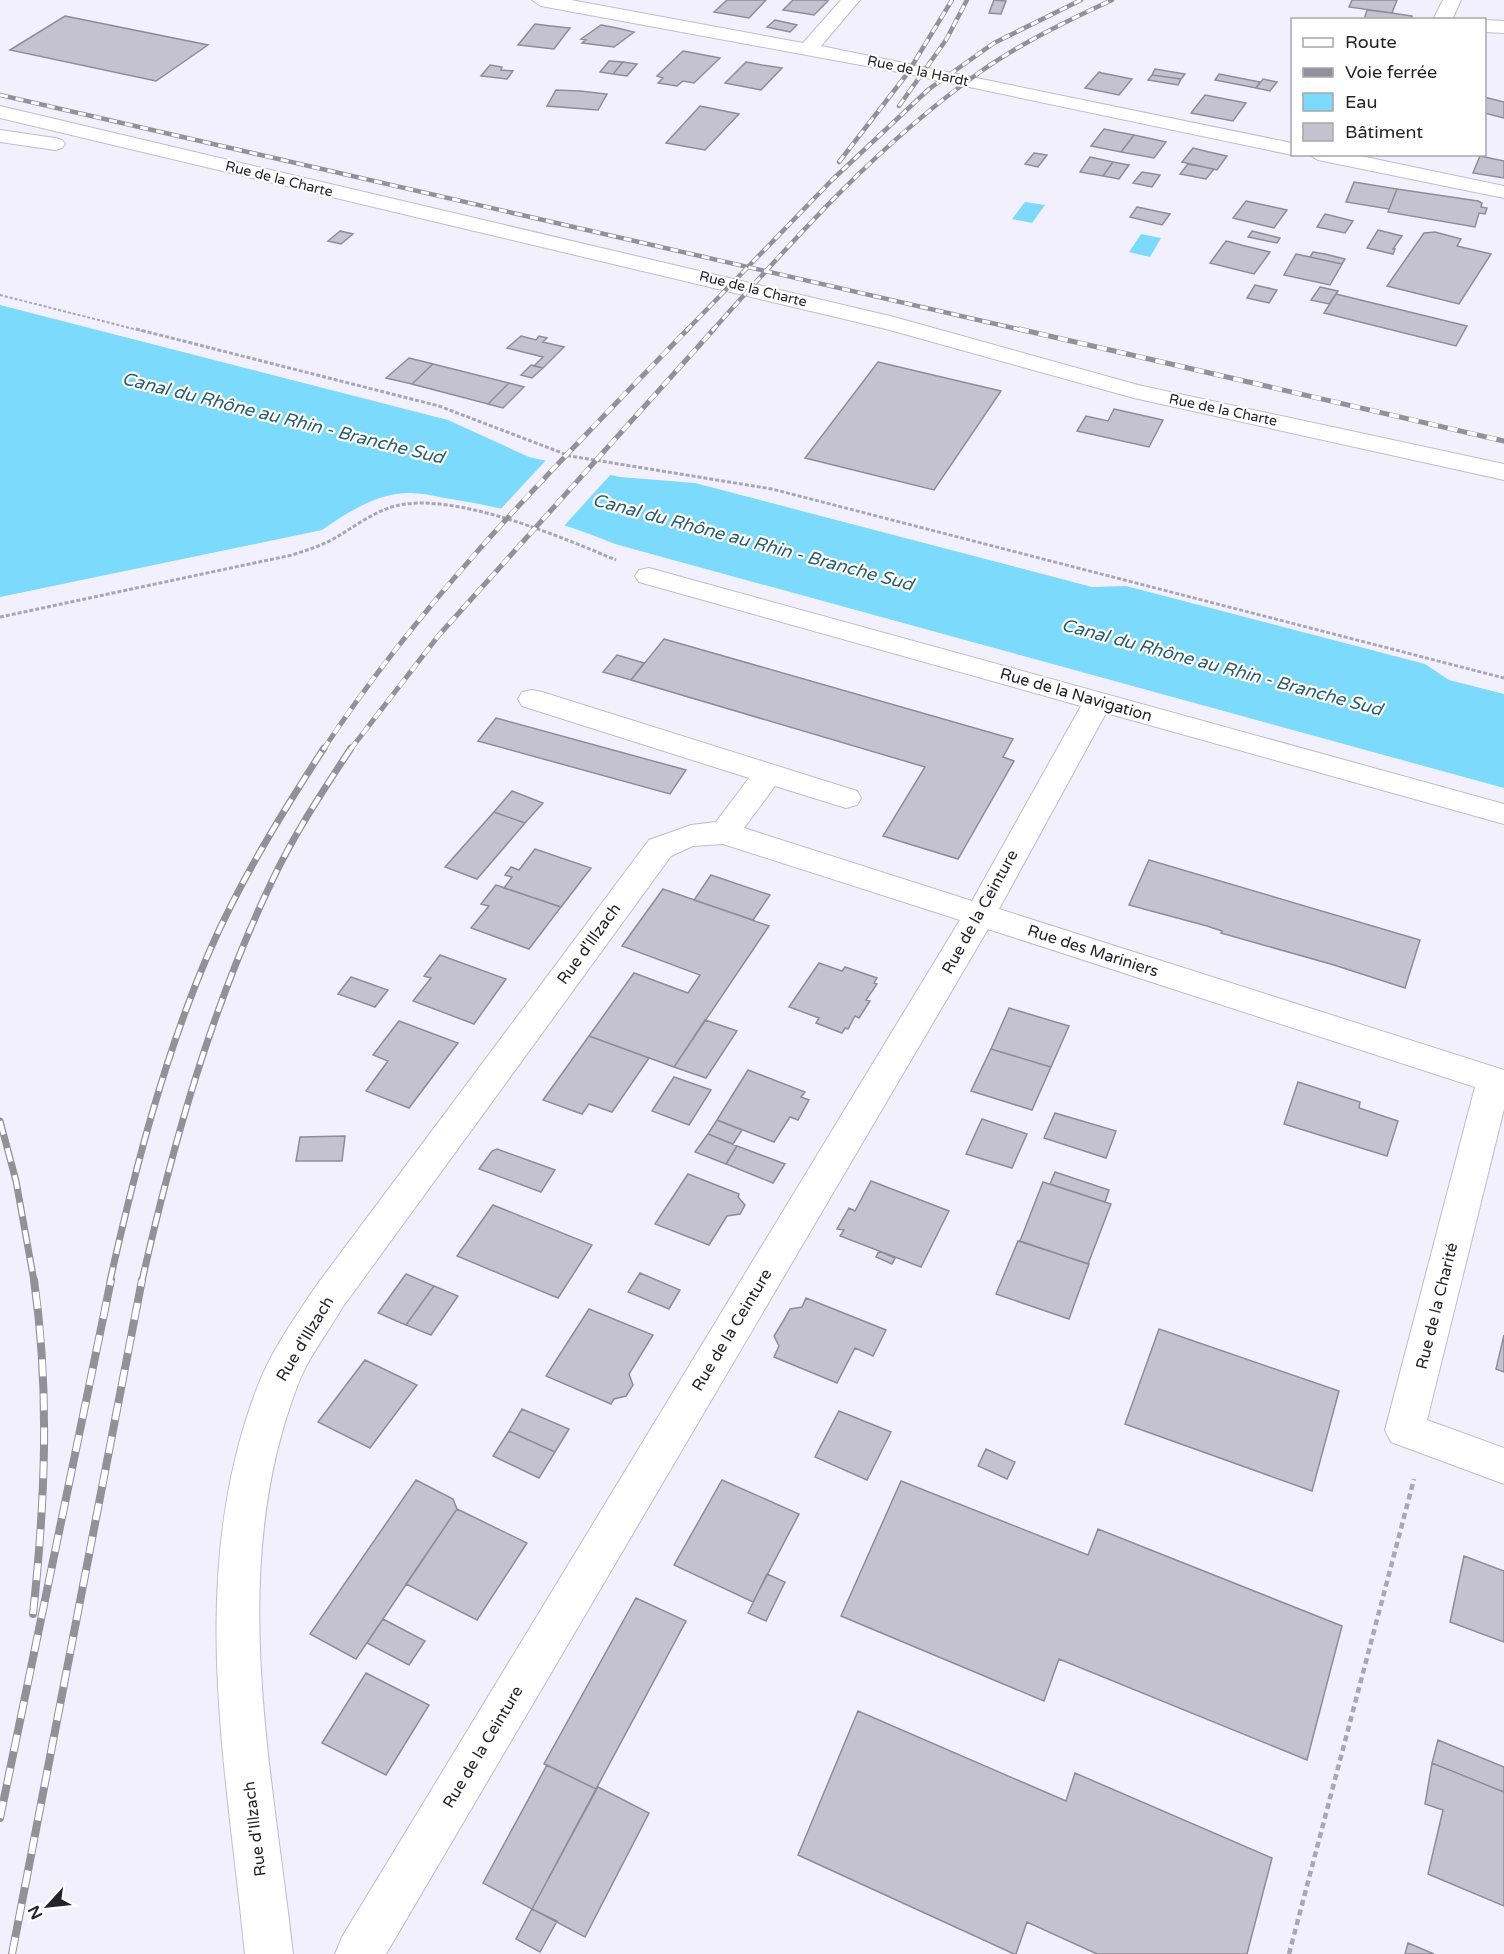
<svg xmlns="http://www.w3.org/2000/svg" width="1504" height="1954" font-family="'Varela Round',sans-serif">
<rect width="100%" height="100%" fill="#f3f0fd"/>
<path fill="#7cdafc" d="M1025,202L1045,205L1032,223L1012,219Z
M1141,234L1161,238L1150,257L1129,252Z
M0,305L448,420L529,457L620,477L695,483L1092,587L1126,586L1425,664L1449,680L1504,694V788L615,544C562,522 507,508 451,499C438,497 423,493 410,493C377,493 348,512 322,530L0,597Z"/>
<path fill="#f3f0fd" d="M548,458L613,472L563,527L499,511Z"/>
<path fill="#c5c2cf" stroke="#8e8c98" stroke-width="1.5" d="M727,0H766L749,18L714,12Z
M793,0H824L828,1L814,15L783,10Z
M994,0L1006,1L1001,14L989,13Z
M1352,0H1397L1392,13L1349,7Z
M1367,10L1392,13L1412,16L1411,20H1364Z
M65,16L208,45L156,81L10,50Z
M775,20L797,25L790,32L767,27Z
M535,24L551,26L570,28L554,49L518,45Z
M601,25L617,28L634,32L614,47L582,43L586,40L581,39Z
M683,51L720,58L694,83L683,81L677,86L658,83L663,78L657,76Z
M609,61L623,62L613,74L600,72Z
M623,62L637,64L627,76L613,74Z
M746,62L762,65L782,68L761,90L725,83Z
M490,65L502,67L501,70L513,71L507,79L481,76Z
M1155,69L1185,74L1181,79L1152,75Z
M1099,72L1102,73L1132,79L1119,95L1085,88Z
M1219,74L1260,82L1256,88L1215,80Z
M1152,75L1181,79L1178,85L1148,80Z
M1263,79L1277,82L1270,91L1256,88Z
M556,90L580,91L607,94L598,110L547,106Z
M1205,95L1246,103L1233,121L1191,113Z
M1484,97L1504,102V118L1484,113Z
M700,106L739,114L705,150L666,143Z
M1104,129L1118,132L1134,135L1121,152L1091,146Z
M1134,135L1148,138L1166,142L1154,158L1121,152Z
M1193,148L1209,152L1227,156L1217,170L1182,162Z
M1034,153L1047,155L1038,167L1025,164Z
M1480,156L1504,161V178L1473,173Z
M1090,157L1113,162L1103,176L1080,172Z
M1113,162L1129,165L1119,179L1103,176Z
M1188,164L1214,169L1206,179L1180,174Z
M1142,172L1160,175L1152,187L1133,183Z
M1354,182L1397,189L1389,209L1346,202Z
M1397,189L1478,201L1482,203L1481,207L1487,208L1485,214L1479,213L1475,227L1388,212Z
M1246,201L1264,205L1287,210L1274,228L1233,218Z
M1137,207L1170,214L1162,225L1130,217Z
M1325,214L1353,221L1345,233L1317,227Z
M1378,230L1402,236L1393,249H1395L1393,254L1367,248Z
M340,231L353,234L341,244L328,241Z
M1252,231L1280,238L1277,243L1248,237Z
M1435,232L1461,239L1457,246L1491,254L1459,304L1387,286L1424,233Z
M1226,241L1245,246L1270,252L1254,274L1210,263Z
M1313,252L1325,254L1345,259L1342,264L1310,257Z
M1296,254L1310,257L1342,264L1330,285L1284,275Z
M1255,285L1277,290L1269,303L1247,298Z
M1320,287L1338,291L1329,304L1311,300Z
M1336,294L1467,326L1456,346L1324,313Z
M521,336L536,340L539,336L547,338L543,342L564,347L543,368L534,366L543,357L507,348Z
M409,358L433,364L412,384L386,378Z
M878,362L1001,391L934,490L805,458Z
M433,364L509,383L488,404L412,384Z
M531,365L543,368L532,378L521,375Z
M509,383L524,387L503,408L488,404Z
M1114,409L1163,420L1149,447L1077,431L1086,416L1108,421Z
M664,639L1013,739L1003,757L1014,761L958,859L883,836L925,767L631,680Z
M617,655L644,663L631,680L603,672Z
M496,718L686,770L670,794L478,741Z
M512,791L543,803L525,823L494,812Z
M494,812L525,823L477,879L445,867Z
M535,849L591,868L561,907L504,888L512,877L505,875L511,867L519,870Z
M1149,860L1420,940L1405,988L1334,965L1221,933L1222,931L1207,926L1129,905Z
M711,875L770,895L753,920L694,900Z
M496,885L561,907L529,949L471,928L489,906L481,904Z
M663,889L769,926L674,1067L589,1036L634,973L688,993L700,975L622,946Z
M440,955L506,979L474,1024L413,1001L431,978L424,976Z
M819,963L842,971L845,967L877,978L874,983L877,984L866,1000L870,1001L859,1018L855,1016L848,1029L845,1028L842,1033L816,1023L819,1018L789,1007Z
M351,977L388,990L375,1007L338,994Z
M1009,1008L1069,1026L1051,1067L991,1049Z
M705,1020L737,1031L706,1078L674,1067Z
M399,1021L458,1043L409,1108L366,1091L388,1061L373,1055Z
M589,1036L649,1058L612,1112L589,1104L582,1114L543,1100Z
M991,1049L1051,1067L1032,1110L971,1091Z
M748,1070L805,1092L801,1097L809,1100L798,1120L790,1117L774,1142L717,1120Z
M674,1077L711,1090L689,1125L652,1111Z
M1298,1082L1360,1102L1359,1108L1398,1121L1387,1156L1284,1124Z
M1055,1113L1116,1131L1106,1158L1044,1138Z
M982,1119L1027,1134L1012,1168L966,1154Z
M717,1120L742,1130L733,1144L708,1134Z
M708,1134L737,1146L726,1164L695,1152Z
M345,1136L342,1161H296L300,1137Z
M737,1146L785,1164L773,1183L726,1164Z
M497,1149L555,1170L541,1192L479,1169L492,1151Z
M1055,1172L1109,1190L1105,1202L1050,1184Z
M688,1174L739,1194L738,1197L745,1205L740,1214L727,1216L709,1245L655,1224Z
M871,1181L949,1211L921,1267L840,1236L844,1230L837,1229L849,1208L855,1211Z
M1043,1182L1111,1204L1088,1264L1020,1241Z
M493,1205L592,1245L558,1298L457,1256Z
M1018,1241L1089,1264L1069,1319L996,1294Z
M879,1251L895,1258L892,1264L876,1257Z
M640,1273L680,1290L669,1309L628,1292Z
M406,1274L434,1286L406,1325L378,1313Z
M434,1286L458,1296L431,1335L406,1325Z
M806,1298L886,1330L873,1356L855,1348L837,1383L774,1357L779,1346L774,1336L782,1323L790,1309L802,1307Z
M589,1309L653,1335L629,1374L633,1385L626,1396L614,1399L611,1404L546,1376Z
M1159,1329L1339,1391L1312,1491L1125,1424Z
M1504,1335V1372L1496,1369Z
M365,1360L417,1385L370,1448L318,1422Z
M522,1409L569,1429L555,1452L509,1431Z
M839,1411L891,1432L867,1480L815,1457Z
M509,1431L555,1452L539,1478L493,1456Z
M986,1449L1015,1462L1007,1479L978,1466Z
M416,1480L453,1499L457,1509L356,1659L310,1634Z
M722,1480L799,1514L753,1602L674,1565Z
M901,1481L1088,1555L1098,1529L1342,1626L1307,1760L1059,1659L1044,1701L841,1616Z
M457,1509L527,1543L477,1620L406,1584Z
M1464,1556L1504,1571V1642L1450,1622Z
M767,1574L785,1582L766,1621L748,1613Z
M636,1598L686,1621L596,1789L544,1764Z
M383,1619L425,1641L409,1665L367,1643Z
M366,1673L429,1705L386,1775L322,1743Z
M858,1711L1066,1801L1075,1773L1272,1858L1247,1954H1097L1027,1922L1016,1954H1014L798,1855Z
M1438,1740L1504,1767V1792L1432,1763Z
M1432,1763L1504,1792V1906L1428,1874L1443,1810L1425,1804Z
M547,1765L596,1789L532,1909L483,1883Z
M598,1787L649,1813L585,1937L532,1909Z
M532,1909L557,1921L540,1952L516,1939Z
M1408,1943L1434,1954H1405Z"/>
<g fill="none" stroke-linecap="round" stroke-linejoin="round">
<defs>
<path id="minor" d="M532,0H571L803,43L841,0H860L821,46L1292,143V154H1295L1292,155L893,71L541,6Z
M1443,0H1461L1452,20H1433Z
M1484,20L1504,21V33L1484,32Z
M0,106L894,317L1138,385L1504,464V480L1134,398L886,329L0,118Z
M0,130L55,138L62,140L65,144L62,148L55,150L0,142Z
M1308,154H1351L1504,186V198L1318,160Z
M649,568L1504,804V824L1106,713L999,909L1504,1070V1109L1427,1420L1504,1448V1484L1391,1442L1385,1430L1475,1087L988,929L386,1954H335L342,1937L960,920L723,844L693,846L671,856L342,1308C327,1334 307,1359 297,1387C227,1570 272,1766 293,1954H245C226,1762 186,1575 257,1388C271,1351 294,1319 316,1286L649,840L691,825L716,822L749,778L522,706L518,699L522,692L532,690L542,692L857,791L861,798L857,805L846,808L775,786L744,828L972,901L1081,706L639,582L635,576L639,570Z"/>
</defs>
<use href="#minor" stroke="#bfbdc9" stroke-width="2"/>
<path stroke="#a9a7b1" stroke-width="2" stroke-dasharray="3 2" stroke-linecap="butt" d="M0,295L142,331"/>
<path stroke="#a9a7b1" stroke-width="3" stroke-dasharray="4 2" stroke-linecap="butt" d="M136,329L439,406L570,456L772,489L1504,678
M0,617L292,555C307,550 321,546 335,538C354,527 373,512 395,506C454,491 561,537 616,560"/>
<path stroke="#a9a7b1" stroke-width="4.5" stroke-dasharray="6 4" stroke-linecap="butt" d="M1289,1954L1414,1479"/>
<use href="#minor" fill="#fff" fill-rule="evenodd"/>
<defs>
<path id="rail-far3" d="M0,95L1026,331
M899,106L946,40L967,0
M839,162L907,74L952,0
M686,331L832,180L929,89L994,43L1081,0
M712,331C795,238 878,144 980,72C1021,43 1067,21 1112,0"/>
<path id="rail-far2" d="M1019,329L1504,441
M323,750C425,595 559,462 688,329
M350,750L439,635L714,329"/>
<path id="rail-far1" d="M0,1121L16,1181L34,1281
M110,1281C135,1169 164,1056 210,950C241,879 282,813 324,748
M142,1281C173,1143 211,1009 272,881C294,834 323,791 351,748"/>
<path id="rail" d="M33,1614C45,1503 50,1391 34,1280
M0,1818L111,1280
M12,1954L142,1280"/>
</defs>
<use href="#rail-far3" stroke="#929099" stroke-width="4.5"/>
<use href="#rail-far2" stroke="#929099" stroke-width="5"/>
<use href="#rail-far1" stroke="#929099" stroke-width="7"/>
<use href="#rail" stroke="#929099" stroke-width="8"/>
<use href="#rail-far3" stroke="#fff" stroke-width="3" stroke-dasharray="8" stroke-linecap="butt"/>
<use href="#rail-far2" stroke="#fff" stroke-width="4" stroke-dasharray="10" stroke-linecap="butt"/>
<use href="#rail-far1" stroke="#fff" stroke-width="4.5" stroke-dasharray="14" stroke-linecap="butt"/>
<use href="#rail" stroke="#fff" stroke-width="6" stroke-dasharray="17" stroke-linecap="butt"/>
</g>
<g text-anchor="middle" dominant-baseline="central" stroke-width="4.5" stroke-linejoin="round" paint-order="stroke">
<g font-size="14" fill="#242328" stroke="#fff">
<text transform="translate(918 71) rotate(12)">Rue de la Hardt</text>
<text transform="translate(279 179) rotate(14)">Rue de la Charte</text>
<text transform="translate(753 289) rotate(14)">Rue de la Charte</text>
<text transform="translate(1223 410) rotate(12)">Rue de la Charte</text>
</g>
<g font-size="16" fill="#242328" stroke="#fff">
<text transform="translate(1076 695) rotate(16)">Rue de la Navigation</text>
<text transform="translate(980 912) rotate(-61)">Rue de la Ceinture</text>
<text transform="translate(589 944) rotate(-54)">Rue d'Illzach</text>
<text transform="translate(1093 951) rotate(18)">Rue des Mariniers</text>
<text transform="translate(1437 1306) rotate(-76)">Rue de la Charité</text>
<text transform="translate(732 1330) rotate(-59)">Rue de la Ceinture</text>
<text transform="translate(305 1339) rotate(-59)">Rue d'Illzach</text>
<text transform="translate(483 1747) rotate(-59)">Rue de la Ceinture</text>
<text transform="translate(255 1829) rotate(-97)">Rue d'Illzach</text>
</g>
<g font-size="18" font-style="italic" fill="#295e70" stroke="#fff">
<text transform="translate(283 418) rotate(14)">Canal du Rhône au Rhin - Branche Sud</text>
<text transform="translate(753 542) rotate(15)">Canal du Rhône au Rhin - Branche Sud</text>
<text transform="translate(1222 667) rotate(15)">Canal du Rhône au Rhin - Branche Sud</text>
</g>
</g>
<rect x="1291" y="18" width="195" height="138" fill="#ffffff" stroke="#a7a7a9" stroke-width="1.5"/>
<rect x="1303" y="38" width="30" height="9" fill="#ffffff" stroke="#a7a7a9" stroke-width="1.5"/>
<text x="1345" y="48" font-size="18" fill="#242328">Route</text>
<rect x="1303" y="68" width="30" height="9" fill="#929099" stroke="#a7a7a9" stroke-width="1.5"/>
<text x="1345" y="78" font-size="18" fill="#242328">Voie ferrée</text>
<rect x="1303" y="93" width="30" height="18" fill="#7cdafc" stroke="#a7a7a9" stroke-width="1.5"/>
<text x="1345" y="108" font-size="18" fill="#242328">Eau</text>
<rect x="1303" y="123" width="30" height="18" fill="#c5c2cf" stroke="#a7a7a9" stroke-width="1.5"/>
<text x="1345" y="138" font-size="18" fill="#242328">Bâtiment</text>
<g transform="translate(48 1906) rotate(243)" stroke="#ffffff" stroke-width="4.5" paint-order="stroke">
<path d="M0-4.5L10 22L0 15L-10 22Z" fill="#242328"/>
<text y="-9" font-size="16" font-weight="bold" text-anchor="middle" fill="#242328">N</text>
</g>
</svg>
